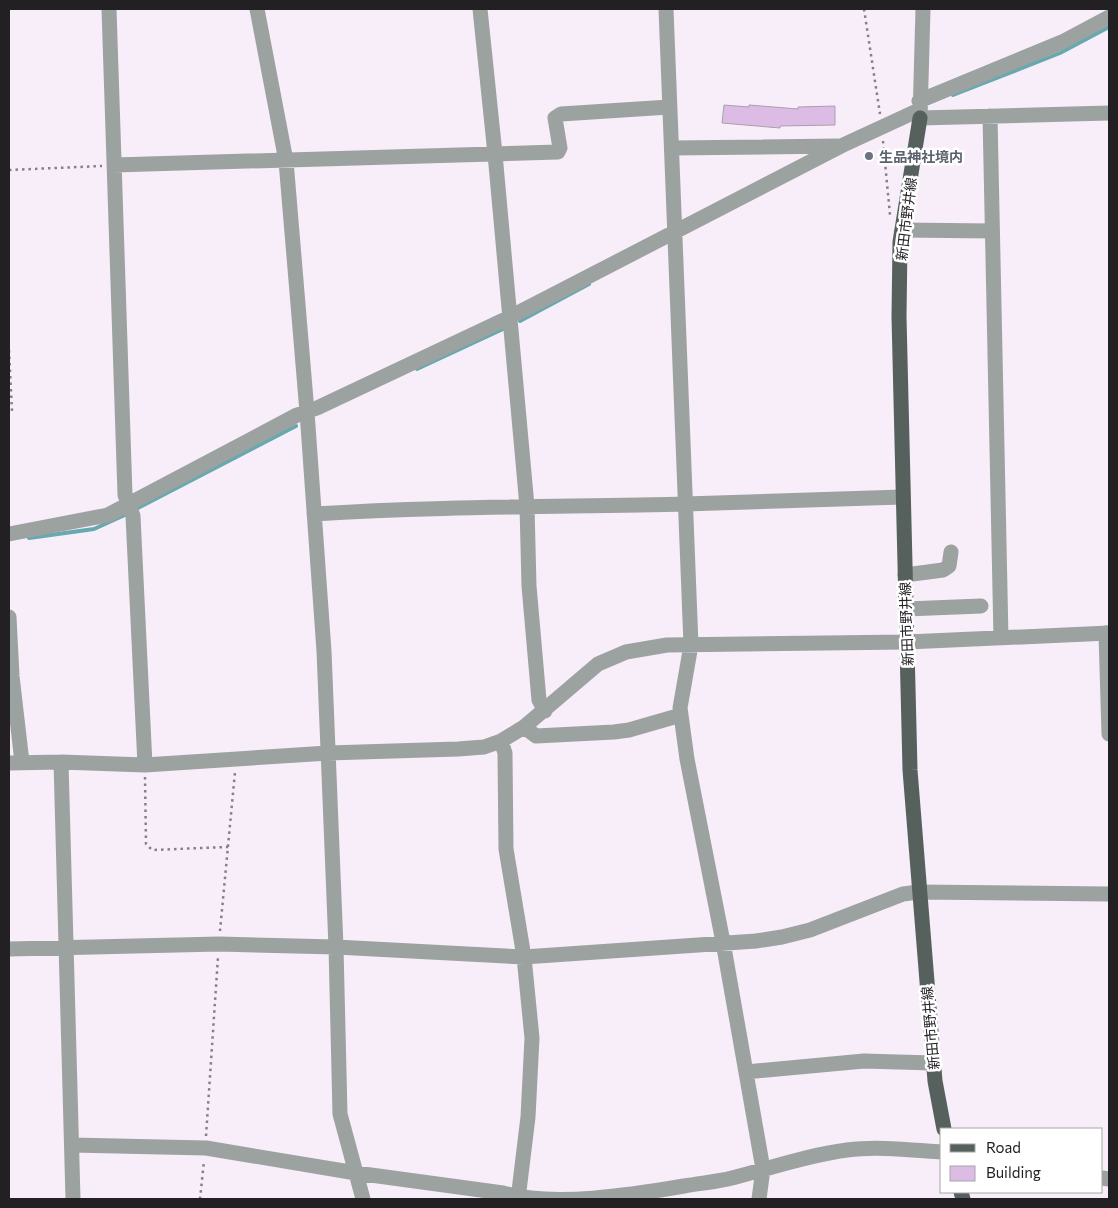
<svg xmlns="http://www.w3.org/2000/svg" width="1118" height="1208" font-family="Commissioner,'Noto Sans JP',sans-serif">
<rect width="100%" height="100%" fill="#f7eef9"/>
<g fill="none" stroke-linecap="round" stroke-linejoin="round">
<path stroke="#67a9af" stroke-width="4" d="M953,95L1060,53L1109,27
M520,321L589,284
M417,369L503,329
M134,510L296,426
M29,538L94,529L127,514"/>
</g>
<path fill="#dcbce5" stroke="#a8a0aa" d="M724,105L749,107V105L798,109V107L835,106V125L780,126V128L722,123Z"/>
<g fill="none" stroke-linecap="round" stroke-linejoin="round">
<path stroke="#857f86" stroke-width="2.5" stroke-dasharray="2.5 4" stroke-linecap="butt" d="M864,9L880,114
M883,141L890,215
M9,170L102,166
M9,350L12,411H9
M145,777L146,844L152,850L228,847
M220,931L235,772
M206,1136L218,957
M200,1199L204,1161"/>
<path stroke="#9ca2a0" stroke-width="15" d="M109,9L125,495L133,516L145,765
M257,9L286,161L307,412L324,651L336,947L340,1114L363,1199
M480,9L495,154L527,506L529,586L539,700L545,711
M666,9L691,645L680,708L681,715L687,759L723,942L763,1169L759,1199
M923,9L920,118L1109,113
M919,101L1062,42L1109,17
M990,116L1001,638
M672,148L837,146
M114,165L558,152L560,148L555,118L561,114L669,107
M902,230L992,231
M314,514C438,506 563,507 687,504C759,502 831,499 902,497
M9,534L108,515L297,415L317,408L510,317L841,146L919,110
M905,575L943,570L949,566L951,552
M906,609L981,606
M9,617L12,676L22,762
M1106,633L1109,734
M524,727L536,736L614,732L629,730L681,715
M501,741L505,753L506,849L524,957L532,1038L528,1117L518,1199
M61,762L73,1199
M9,763L61,762L145,765L328,753L458,749L484,747L501,741L524,727L598,664L626,652L667,645L907,642L1109,633
M9,949L219,944L336,947L524,957L756,941L782,937L810,930L903,894L919,892L1109,894
M746,1072L864,1061L933,1063
M72,1145L206,1148L356,1173L503,1193C553,1207 632,1195 684,1186C700,1183 717,1182 732,1178C771,1168 808,1155 847,1150C878,1146 911,1150 942,1152
M1102,1178L1109,1179"/>
<path stroke="#56615d" stroke-width="15" d="M920,118L900,242L899,317L910,770L935,1081L944,1129
M961,1192L963,1199"/>
</g>
<circle fill="#6b7280" stroke="#fff" stroke-width="2" cx="869" cy="156" r="5"/>
<g text-anchor="middle" dominant-baseline="central" stroke-width="5" stroke-linejoin="round" paint-order="stroke">
<g font-size="14" font-weight="bold" fill="#5b616d" stroke="#fff" text-anchor="start">
<text x="879" y="156">生品神社境内</text>
</g>
<g font-size="14" fill="#232024" stroke="#fff">
<text transform="translate(906 219) rotate(-83)">新田市野井線</text>
<text transform="translate(906 624) rotate(-92)">新田市野井線</text>
<text transform="translate(930 1028) rotate(-95)">新田市野井線</text>
</g>
</g>
<rect width="1118" height="1208" fill="none" stroke="#232024" stroke-width="20"/>
<rect x="940" y="1128" width="162" height="65" fill="#ffffff" stroke="#a7a6a7"/>
<rect x="950" y="1144" width="25" height="8" fill="#56615d" stroke="#a7a6a7"/>
<text x="986" y="1153" font-size="15" fill="#232024">Road</text>
<rect x="950" y="1166" width="25" height="15" fill="#dcbce5" stroke="#a7a6a7"/>
<text x="986" y="1178" font-size="15" fill="#232024">Building</text>
</svg>
